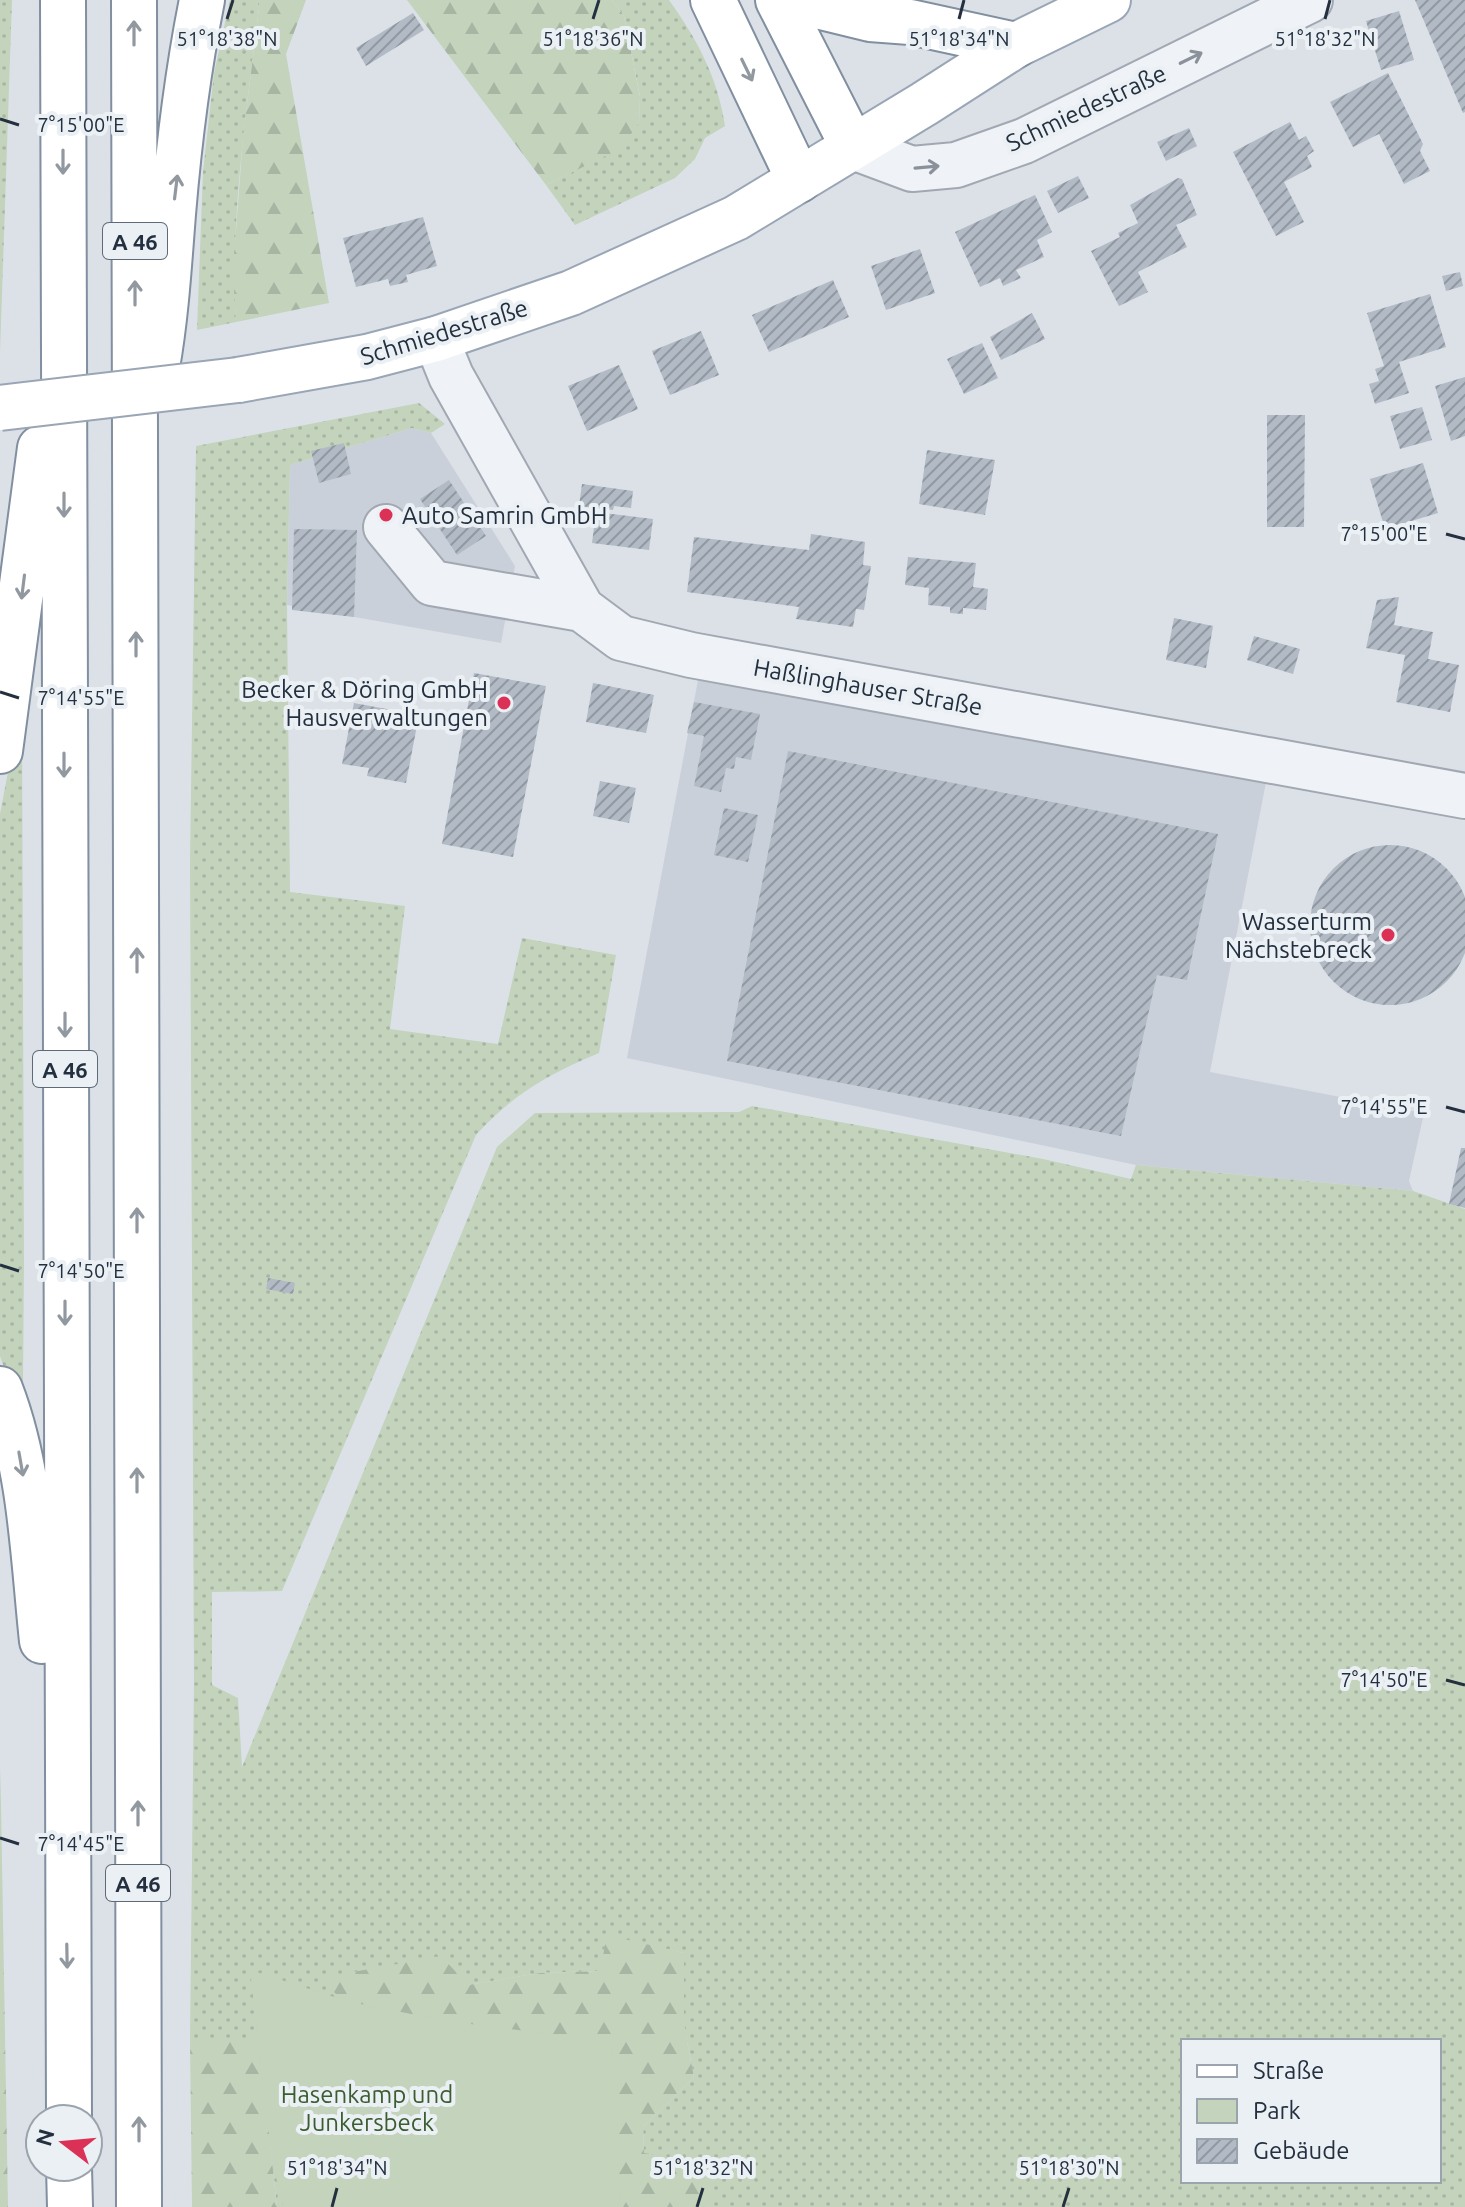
<svg xmlns="http://www.w3.org/2000/svg" width="1465" height="2207" font-family="Ubuntu,sans-serif">
<defs>
<pattern id="grass-dots" width="8" height="8" patternUnits="userSpaceOnUse" patternTransform="scale(2)"><rect width="8" height="8" fill="#c3d3bc"/><path d="M2 2h.1M6 6h.1" fill="none" stroke="#a7b5a3" stroke-width="1.8" stroke-linecap="round"/></pattern>
<pattern id="forest-firs" width="22" height="20" patternUnits="userSpaceOnUse" patternTransform="scale(2)"><rect width="22" height="20" fill="#c3d3bc"/><path d="M5 1l3.5 6h-7zM16 11l3.5 6h-7z" fill="#a7b5a3"/></pattern>
<pattern id="building-hatch" width="6" height="6" patternUnits="userSpaceOnUse" patternTransform="scale(2)"><rect width="6" height="6" fill="#b2bbc5"/><path d="M-1 1l2-2M0 6l6-6M5 7l2-2" fill="none" stroke="#9198a1"/></pattern>
</defs>
<rect width="100%" height="100%" fill="#dce1e8"/>
<path fill="#c9d0da" d="M412,428L431,433L515,566L501,643L287,605L290,465Z
M698,680L1267,777L1210,1072L1424,1113L1409,1181L1413,1191L1136,1165L627,1058Z"/>
<path fill="url(#grass-dots)" fill-rule="evenodd" d="M0,0H12L0,352Z
M230,0H260C247,107 230,215 236,322L197,330L203,172L214,73Z
M612,0H669C697,39 718,78 725,126L705,138L695,159L675,178L575,225L546,185L621,148L639,122L640,96L624,16Z
M419,403L445,424L431,433L412,428L290,465L287,605L290,892L405,906L390,1029L498,1044L522,938L616,955L599,1053C547,1075 515,1093 476,1135L282,1591L212,1592V1685L238,1698L242,1767L497,1147L535,1113L739,1112L752,1106L1043,1159L1131,1179L1136,1165L1413,1191L1465,1209V2207H707L716,2199L644,2153L643,2127L694,2077L684,2025V1953L607,1936L601,1971L540,1973L468,1985L549,2207H277L259,2040H190L194,1682L190,862L196,446ZM1183,2041H1439V2181H1183Z
M17,725L22,726L24,1264L23,1379L20,1413L0,1356V814Z"/>
<path fill="url(#forest-firs)" d="M260,0H306L286,54L329,303L236,322L233,271L243,137Z
M407,0H612L624,16L640,97L639,122L622,148L546,185Z
M0,1767L1,1804L8,2207H0Z
M607,1935L684,1953V2025L694,2077L643,2127L644,2153L704,2163L717,2199L707,2207H549L320,1978L441,1956L468,1985L540,1973L600,1971Z
M190,2040H259L277,2207H192Z"/>
<path fill="#c3d3bc" d="M250,1970L350,2002L447,2021L612,2042L620,2207H283L272,2160Z"/>
<path fill="url(#building-hatch)" d="M1415,0H1465V112L1463,113Z
M1399,11L1414,60L1381,70L1366,21Z
M413,13L424,30L366,66L356,48Z
M1388,73L1423,144L1420,151L1430,171L1404,184L1379,134L1353,147L1330,102Z
M1290,122L1299,140L1306,136L1314,151L1307,156L1312,167L1284,182L1304,222L1276,236L1233,152Z
M1189,128L1197,146L1166,161L1157,142Z
M1078,176L1089,198L1058,213L1047,191Z
M1178,178L1182,179L1197,215L1176,225L1187,247L1138,272L1148,292L1119,306L1091,251L1120,237L1118,233L1138,223L1130,205Z
M1035,195L1052,232L1037,240L1044,257L1016,270L1021,278L1003,286L1000,278L980,287L955,232Z
M423,217L437,266L406,275L408,282L390,286L388,279L356,287L343,238Z
M920,249L935,293L886,310L871,266Z
M1460,272L1463,286L1446,291L1442,276Z
M833,280L849,317L769,352L752,315Z
M1430,294L1446,347L1399,362L1409,393L1375,404L1369,384L1379,381L1375,369L1384,366L1367,313Z
M1032,313L1045,339L1001,360L990,337Z
M701,331L719,375L670,395L652,351Z
M982,343L998,378L964,394L947,359Z
M619,365L638,409L587,431L568,386Z
M1465,377V436L1451,441L1435,386Z
M1422,407L1432,440L1400,449L1390,416Z
M1267,415H1305L1304,527H1267Z
M344,443L351,474L319,483L311,451Z
M927,450L995,460L985,515L919,504Z
M1423,463L1438,513L1385,529L1370,479Z
M449,480L486,536L457,555L420,499Z
M582,484L633,491L631,508L614,506L613,510L579,506Z
M596,512L653,519L649,550L592,543Z
M294,529L357,530L354,617L292,610Z
M811,534L865,542L863,565L871,566L864,610L856,609L853,627L796,619L799,607L687,592L694,537L809,550Z
M908,557L976,563L973,587L988,589L986,610L963,608V614L950,613V607L928,605L929,588L905,585Z
M1399,597L1394,625L1433,632L1428,659L1459,665L1450,712L1396,702L1405,655L1366,648L1377,600Z
M1174,618L1213,626L1206,668L1166,660Z
M1254,636L1300,649L1293,674L1247,660Z
M474,673L546,686L513,857L442,844Z
M593,683L654,695L646,733L586,722Z
M694,702L760,714L751,760L736,757L734,769L726,768L721,792L694,786L704,736L687,733Z
M354,703L419,715L406,783L367,776L369,768L342,764Z
M788,751L1218,834L1187,980L1157,975L1121,1136L727,1061Z
M600,781L636,788L629,823L593,816Z
M724,808L758,815L748,862L714,855Z
M1310 925a80 80 0 1 1 160 0a80 80 0 1 1-160 0Z
M1461,1148H1465V1208L1449,1204Z
M268,1278L295,1283L293,1294L266,1289Z"/>
<g fill="none" stroke-linecap="round" stroke-linejoin="round">
<defs>
<path id="minor" d="M853,147L912,169L956,165L1024,141L1310,0
M436,339L451,376L582,609L621,638L691,655L1465,796
M386,527L432,583L582,609"/>
<path id="major" d="M238,380L367,357L436,339L571,293L736,218L924,104L1016,45L1108,0"/>
<path id="highway" d="M63,0L69,2119
M134,0L139,2207
M713,0L799,180
M778,0L853,147
M808,0L825,8L870,19L910,22L1016,45
M157,367C166,316 169,265 173,214C179,142 188,70 202,0
M0,751L40,448
M0,1389C31,1469 33,1557 42,1641
M69,2167L70,2207"/>
</defs>
<use href="#minor" stroke="#a1a8b2" stroke-width="48"/>
<use href="#major" stroke="#9aa6b5" stroke-width="48"/>
<use href="#highway" stroke="#818fa0" stroke-width="48"/>
<use href="#minor" stroke="#eff2f6" stroke-width="44"/>
<use href="#major" stroke="#fff" stroke-width="44"/>
<use href="#highway" stroke="#fff" stroke-width="44"/>
<defs>
<path id="major-bridge" d="M0,408L238,380"/>
</defs>
<use href="#major-bridge" stroke="#9aa6b5" stroke-width="48" stroke-linecap="butt"/>
<use href="#major-bridge" stroke="#fff" stroke-width="44"/>
</g>
<defs><path id="oneway-shaft" d="M-6 0H5M1.5-3L5.5 0L1.5 3" fill="none" stroke-width="1.6" stroke-linecap="round" stroke-linejoin="round" transform="scale(2)"/></defs>
<g stroke="#92989f">
<use href="#oneway-shaft" transform="translate(134 33) rotate(-90)"/>
<use href="#oneway-shaft" transform="translate(747 70) rotate(64)"/>
<use href="#oneway-shaft" transform="translate(63 162) rotate(90)"/>
<use href="#oneway-shaft" transform="translate(176 187) rotate(-83)"/>
<use href="#oneway-shaft" transform="translate(135 293) rotate(-90)"/>
<use href="#oneway-shaft" transform="translate(64 505) rotate(90)"/>
<use href="#oneway-shaft" transform="translate(23 587) rotate(97)"/>
<use href="#oneway-shaft" transform="translate(136 644) rotate(-90)"/>
<use href="#oneway-shaft" transform="translate(64 765) rotate(90)"/>
<use href="#oneway-shaft" transform="translate(137 960) rotate(-90)"/>
<use href="#oneway-shaft" transform="translate(65 1025) rotate(90)"/>
<use href="#oneway-shaft" transform="translate(137 1220) rotate(-90)"/>
<use href="#oneway-shaft" transform="translate(65 1313) rotate(90)"/>
<use href="#oneway-shaft" transform="translate(21 1464) rotate(80)"/>
<use href="#oneway-shaft" transform="translate(137 1480) rotate(-90)"/>
<use href="#oneway-shaft" transform="translate(138 1813) rotate(-90)"/>
<use href="#oneway-shaft" transform="translate(67 1956) rotate(89)"/>
<use href="#oneway-shaft" transform="translate(139 2129) rotate(-90)"/>
</g>
<g stroke="#8a919a">
<use href="#oneway-shaft" transform="translate(1191 58) rotate(-26)"/>
<use href="#oneway-shaft" transform="translate(927 167) rotate(-5)"/>
</g>
<path fill="none" stroke="#24303f" stroke-width="3" d="M227,19L233,0M593,19L599,0M959,19L964,0M1325,19L1330,0M0,119L19,125M1446,534L1465,539M0,692L19,698M1446,1107L1465,1112M0,1265L19,1271M1446,1680L1465,1685M0,1838L19,1844M332,2207L337,2188M697,2207L703,2188M1063,2207L1069,2188"/>
<g fill="#dc3156" stroke="#ebf0f5" stroke-width="3">
<circle cx="386" cy="515" r="8"/>
<circle cx="504" cy="703" r="8"/>
<circle cx="1388" cy="935" r="8"/>
</g>
<g text-anchor="middle" dominant-baseline="central" stroke-width="8" stroke-linejoin="round" paint-order="stroke">
<g fill="#ebf0f5" stroke="#606a76" stroke-width="2">
<rect x="103" y="223" width="64" height="36" rx="6"/>
<rect x="33" y="1051" width="64" height="36" rx="6"/>
<rect x="106" y="1865" width="64" height="36" rx="6"/>
</g>
<g font-size="22" font-weight="bold" fill="#24303f">
<text x="135" y="241">A 46</text>
<text x="65" y="1069">A 46</text>
<text x="138" y="1883">A 46</text>
</g>
<g font-size="24" fill="#24303f" stroke="#ebf0f5">
<text transform="translate(1086 108) rotate(-25)">Schmiedestraße</text>
<text transform="translate(444 332) rotate(-17)">Schmiedestraße</text>
<text transform="translate(868 687) rotate(10)">Haßlinghauser Straße</text>
</g>
<g font-size="24" fill="#24303f" stroke="#ebf0f5" text-anchor="end">
<text x="402" y="515" text-anchor="start">Auto Samrin GmbH</text>
<text x="488" y="689">Becker &amp; Döring GmbH<tspan x="488" dy="28">Hausverwaltungen</tspan></text>
<text x="1372" y="921">Wasserturm<tspan x="1372" dy="28">Nächstebreck</tspan></text>
</g>
<g font-size="24" fill="#3b5d30" stroke="#ebf0f5">
<text x="367" y="2094">Hasenkamp und<tspan x="367" dy="28">Junkersbeck</tspan></text>
</g>
</g>
<g font-size="20" text-anchor="middle" fill="#24303f" stroke="#ebf0f5" stroke-width="8" stroke-linejoin="round" paint-order="stroke">
<text x="227" y="46">51°18'38"N</text>
<text x="593" y="46">51°18'36"N</text>
<text x="959" y="46">51°18'34"N</text>
<text x="1325" y="46">51°18'32"N</text>
<text x="81" y="132">7°15'00"E</text>
<text x="1384" y="541">7°15'00"E</text>
<text x="81" y="705">7°14'55"E</text>
<text x="1384" y="1114">7°14'55"E</text>
<text x="81" y="1278">7°14'50"E</text>
<text x="1384" y="1687">7°14'50"E</text>
<text x="81" y="1851">7°14'45"E</text>
<text x="337" y="2175">51°18'34"N</text>
<text x="703" y="2175">51°18'32"N</text>
<text x="1069" y="2175">51°18'30"N</text>
</g>
<rect x="1181" y="2039" width="260" height="144" fill="#ebf0f5" stroke="#9ba3ac" stroke-width="2"/>
<rect x="1197" y="2065" width="40" height="12" fill="#ffffff" stroke="#9ba3ac" stroke-width="2"/>
<text x="1253" y="2079" font-size="24" fill="#24303f">Straße</text>
<rect x="1197" y="2099" width="40" height="24" fill="#c3d3bc" stroke="#9ba3ac" stroke-width="2"/>
<text x="1253" y="2119" font-size="24" fill="#24303f">Park</text>
<rect x="1197" y="2139" width="40" height="24" fill="url(#building-hatch)" stroke="#9ba3ac" stroke-width="2"/>
<text x="1253" y="2159" font-size="24" fill="#24303f">Gebäude</text>
<g transform="translate(64 2143) rotate(286)"><circle r="38" fill="#ebf0f5" stroke="#9ba3ac" stroke-width="2"/>
<path d="M0-6L14 30L0 20L-14 30Z" fill="#dc3156"/>
<text y="-12" font-size="22" font-weight="bold" text-anchor="middle" fill="#24303f">N</text>
</g>
</svg>
